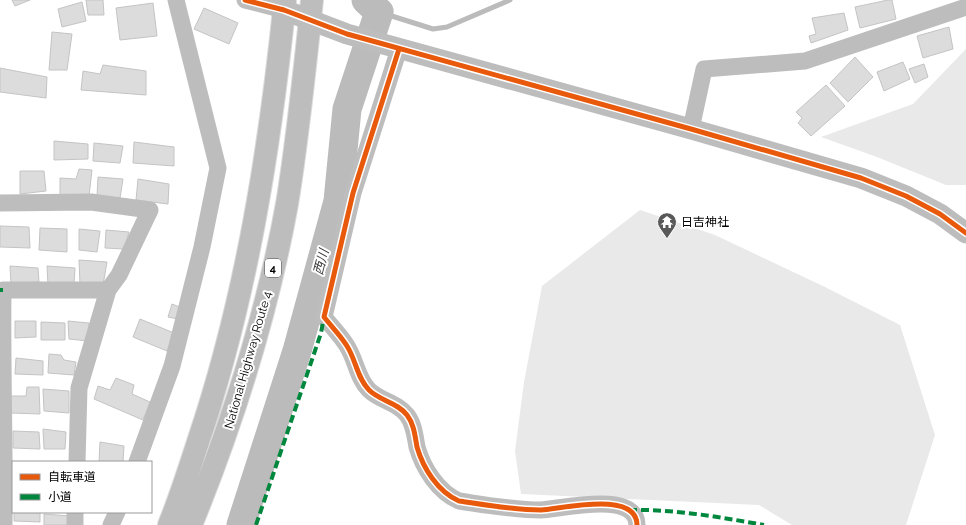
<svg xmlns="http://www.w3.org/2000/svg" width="966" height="525" font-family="Raleway,'Noto Sans JP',sans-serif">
<rect width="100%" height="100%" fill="#fff"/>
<path fill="#e9e9e9" d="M966,49V185H946L877,157L821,137L913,104Z
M640,210L715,235L825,287L900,325L935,435L906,525H792L759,505L521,494L515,451L524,382L542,286Z"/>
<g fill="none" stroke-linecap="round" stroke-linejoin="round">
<path stroke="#bbb" stroke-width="5" d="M379,12L433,29L447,27L510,0"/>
<path stroke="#bbb" stroke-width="29" d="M241,525L297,351L338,201L347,109L379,12L366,0"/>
</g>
<path fill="#dcdcdc" stroke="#c4c4c4" d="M12,0H30L15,6Z
M86,0H103L104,15H88Z
M888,0H892L896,19L860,28L855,7Z
M82,2L86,21L62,27L58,9Z
M153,3L157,36L120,40L116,8Z
M204,8L238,23L229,44L194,29Z
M844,13L848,30L811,43L809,36L816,34L812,18Z
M949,27L953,49L923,58L917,36Z
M52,32L72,34L67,70H49Z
M855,57L873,77L848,102L830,83Z
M903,62L910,79L884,91L877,72Z
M924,64L928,77L915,83L909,69Z
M103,65L146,71V95L81,90L83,71L100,74Z
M0,68L47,77L46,98L0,92Z
M826,85L845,106L811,136L798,123L802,118L796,112Z
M54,141L88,144V159L54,160Z
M134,142L174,147V166L133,163Z
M94,143L123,146L120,163L93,161Z
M79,169L92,170L89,196H60V178L76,179Z
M20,171H44L46,191L20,194Z
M98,177L123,179L120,198L97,196Z
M138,179L169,184L168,204L136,200Z
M0,226L29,227L30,248L0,247Z
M40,228L67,229V252L39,250Z
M79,229L100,231L97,252L79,250Z
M106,230L129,232L124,249L105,248Z
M79,260L107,262L103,285L80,284Z
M10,266L38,268L39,282L11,284Z
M47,266L75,268L74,285L48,286Z
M172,304L182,308L178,319L168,317Z
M140,319L174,333L167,351L133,337Z
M15,321H36V337L15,338Z
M68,321L89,323L88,341L69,339Z
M41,322L65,323V340H41Z
M49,354L61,355L64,360L76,362L74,375L48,373Z
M16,358L43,361V375L15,374Z
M116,378L134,385L132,394L150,402L143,420L94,399L98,386L110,390Z
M27,387H39L40,414L10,413V396H26Z
M43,389L69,391V413L44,411Z
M43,429L66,432L65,449H44Z
M13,431L39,432L40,449L13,448Z
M100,442L124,446L123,462H99Z
M14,512H40V522L14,521Z
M44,514L70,516V525H44Z"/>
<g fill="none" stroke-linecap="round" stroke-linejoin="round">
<defs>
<path id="trunk" d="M169,525C180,498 189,470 198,442C246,300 270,149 285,0
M191,525C233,422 267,314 287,204C298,137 305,68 312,0"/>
</defs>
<use href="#trunk" stroke="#dbdbdb" stroke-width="24"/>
<path stroke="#bdbdbd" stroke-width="17" d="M245,0L284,10
M399,49L353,193L324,317C332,327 341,336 347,346C356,360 357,378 369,390C380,401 397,402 407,415C414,424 415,436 417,447C423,468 438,492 459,501C486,505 514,510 541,510C561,509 637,490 637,525
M691,129L704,69L805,61L966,7
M0,203L91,202L150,210L119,275L108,290L79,388L77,462
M137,462L172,366L202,247L218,168L176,0
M4,525C5,447 2,368 3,290H108
M75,525V512
M111,525L117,512"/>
<path stroke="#bdbdbd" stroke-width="21" d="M284,10L347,34L691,129L861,178L906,196L940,214L966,233"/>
<use href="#trunk" stroke="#bdbdbd" stroke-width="22"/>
<path stroke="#00873e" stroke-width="4" stroke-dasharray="8 4" stroke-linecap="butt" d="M0,290H3
M629,510C675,509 719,517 764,525
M256,525L321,333L324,317"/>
<defs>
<path id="cycleway" d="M245,0L284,10L347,34L691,129L861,178L906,196L940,214L966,233
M399,49L353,193L324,317C332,327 341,336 347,346C356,360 357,378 369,390C380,401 397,402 407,415C414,424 415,436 417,447C423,468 438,492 459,501C486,505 514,510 541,510C561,509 637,490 637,525"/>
</defs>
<use href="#cycleway" stroke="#fff" stroke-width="8"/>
<use href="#cycleway" stroke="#e8590c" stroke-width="5"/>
</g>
<defs>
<symbol id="temple-pin" viewBox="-11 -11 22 30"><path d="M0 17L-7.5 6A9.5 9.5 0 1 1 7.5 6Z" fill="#595959" stroke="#fff"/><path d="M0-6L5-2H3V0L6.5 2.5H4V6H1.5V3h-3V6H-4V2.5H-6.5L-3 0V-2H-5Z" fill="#fff"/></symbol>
</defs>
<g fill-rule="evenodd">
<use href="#temple-pin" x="656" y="211" width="22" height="30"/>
</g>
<g text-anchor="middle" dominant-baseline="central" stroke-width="4" stroke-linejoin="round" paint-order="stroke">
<rect fill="#fff" stroke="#4c4c4c" stroke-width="1" x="265" y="259" width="16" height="18" rx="3"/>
<g font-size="11" font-weight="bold" fill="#000">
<text x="273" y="268">4</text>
</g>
<g font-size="12" fill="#000" stroke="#fff" text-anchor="start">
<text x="681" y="222">日吉神社</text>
</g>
<g font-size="12" fill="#000" stroke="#fff">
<text transform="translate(248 360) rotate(-74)">National Highway Route 4</text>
</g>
<g font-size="13" font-style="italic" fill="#3f3f3f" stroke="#fff">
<text transform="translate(321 262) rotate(-75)">西川</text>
</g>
</g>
<rect x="12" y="461" width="140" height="52" fill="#ffffff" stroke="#999999"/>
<rect x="20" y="474" width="20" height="6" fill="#e8590c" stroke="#999999"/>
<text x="48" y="481" font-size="12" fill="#000000">自転車道</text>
<rect x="20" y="494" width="20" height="6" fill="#00873e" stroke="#999999"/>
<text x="48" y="501" font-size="12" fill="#000000">小道</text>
</svg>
